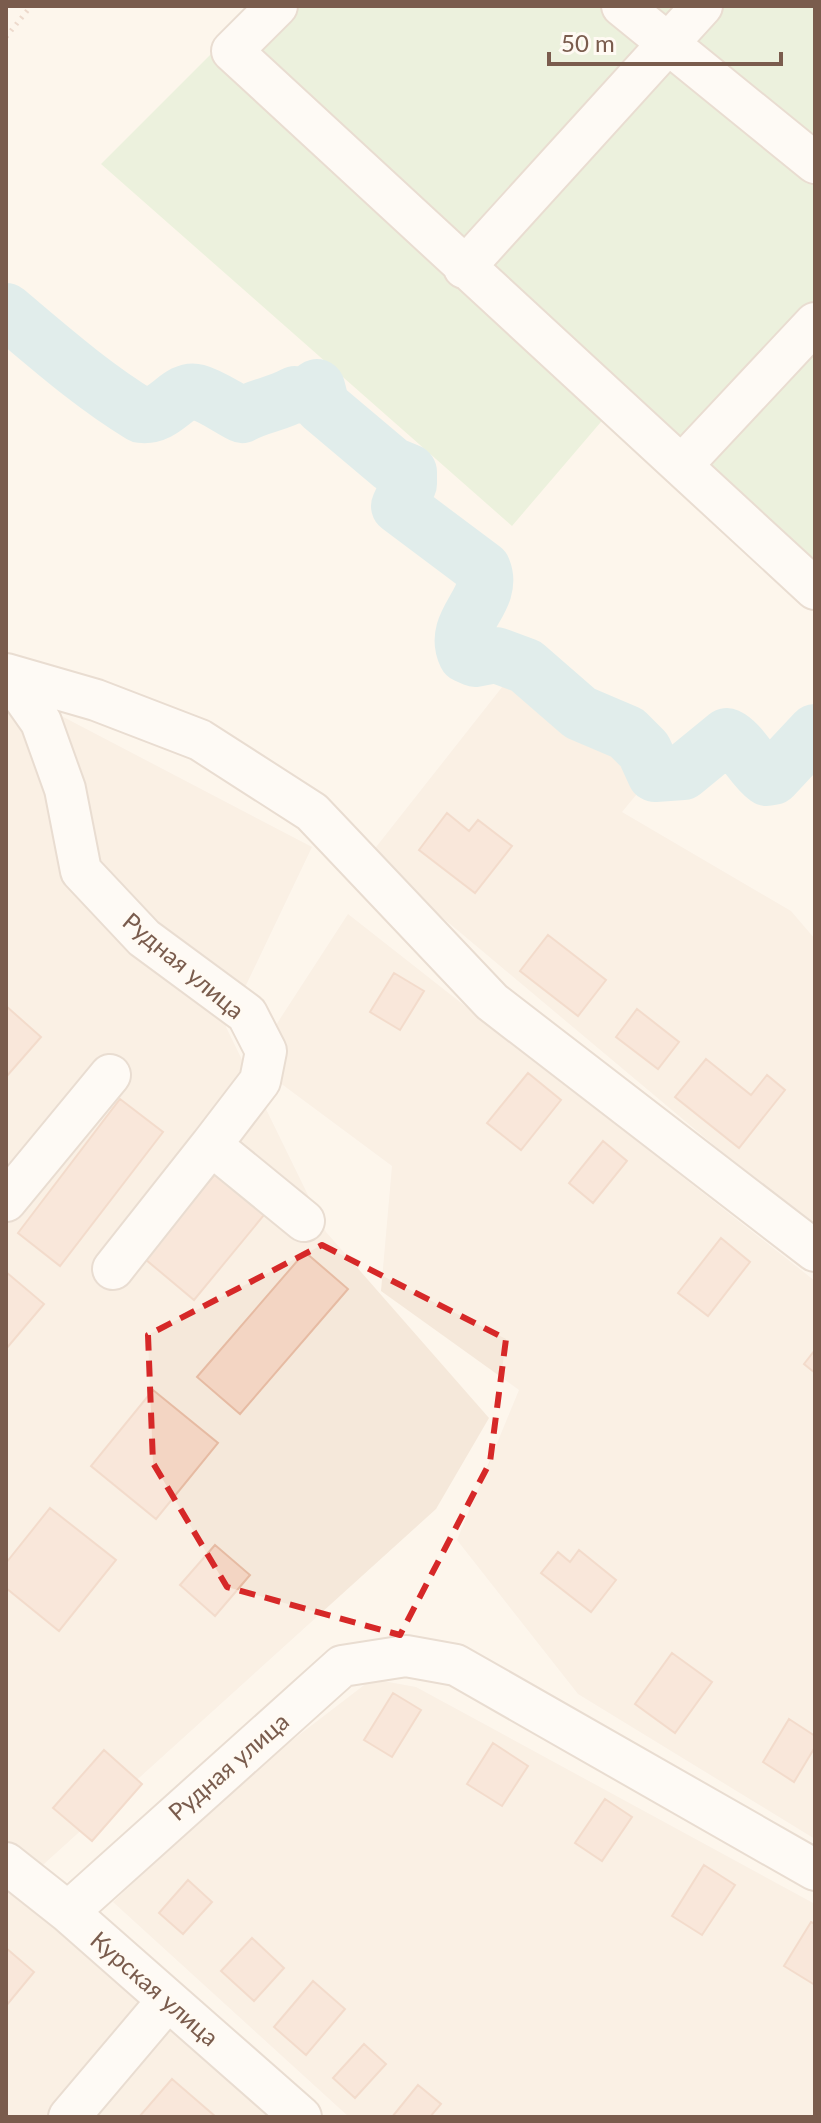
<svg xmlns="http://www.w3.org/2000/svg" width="821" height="2123" font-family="Lato,sans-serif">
<rect width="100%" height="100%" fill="#fdf6ec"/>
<path fill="#f5e8da" d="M514,672L651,777L622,812L791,911L815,939V1230L369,856Z
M6,687L312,847L226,1027L326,1232L489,1418L436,1509L13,1892L278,2117H6Z
M348,914L815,1281V1839L578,1694L457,1540L519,1390L381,1291L392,1166L252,1062Z
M372,1679L416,1687L815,1904V2117H349L113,1902L248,1774Z"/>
<path fill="#d8ecc9" d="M259,6H815V603L612,409L512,526L101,164Z"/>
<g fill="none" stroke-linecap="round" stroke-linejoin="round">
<path stroke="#bfe3e8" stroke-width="56" d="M6,311C50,348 93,386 141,415C166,418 178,387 197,392C212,396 228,408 242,415C260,405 278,404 295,394L305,396L317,387L322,406L392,465L409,472V484L399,506L483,569C496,600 450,622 466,655L475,659L496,655L526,666L580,713L627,733L644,750L655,774L683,772L727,736C742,743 752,767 767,778L773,777L815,732"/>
</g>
<path fill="#f3d5c3" stroke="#e6bba3" stroke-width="2" d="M447,813L469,831L478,820L512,846L475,893L419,850Z
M548,935L606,980L578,1016L520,971Z
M394,973L424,991L400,1030L370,1012Z
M6,1006L41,1037L6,1077Z
M637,1009L679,1042L658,1069L616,1037Z
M706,1059L751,1095L767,1075L785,1090L739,1148L675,1097Z
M528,1073L561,1100L521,1150L487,1123Z
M120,1099L163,1132L60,1266L18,1233Z
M603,1141L627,1161L593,1203L569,1183Z
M215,1174L264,1215L194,1300L145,1259Z
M721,1238L750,1262L708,1316L678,1293Z
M305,1252L348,1289L240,1414L197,1377Z
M6,1272L44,1304L6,1349Z
M815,1350V1373L804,1364Z
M153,1390L218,1443L156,1519L91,1466Z
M50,1508L116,1560L59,1631L6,1588V1563Z
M215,1545L250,1575L215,1616L180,1585Z
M579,1550L616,1580L591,1612L541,1573L558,1552L570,1562Z
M672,1653L712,1682L675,1733L635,1704Z
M393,1693L421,1710L392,1757L364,1740Z
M789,1719L815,1736V1747L794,1782L763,1762Z
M493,1743L528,1766L502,1806L467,1784Z
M104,1750L142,1784L92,1841L53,1808Z
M605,1799L632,1817L602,1861L575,1843Z
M704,1865L735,1885L702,1935L672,1916Z
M188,1880L212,1902L183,1934L159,1913Z
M811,1922L815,1924V1985L784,1966Z
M252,1938L284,1968L254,2001L221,1971Z
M6,1948L34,1972L6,2006Z
M313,1981L345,2009L306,2055L274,2027Z
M364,2044L386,2064L355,2098L333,2078Z
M172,2079L216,2117H139Z
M418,2085L441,2104L430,2117H392Z"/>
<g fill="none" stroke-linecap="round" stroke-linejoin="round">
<defs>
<path id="minor" d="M277,6L232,51L815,589
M622,6L815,163
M464,268L702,6
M683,464L815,323
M6,674L96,700L200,740L312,812L492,1002L815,1251
M8,675L41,722L65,789L81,871L144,938L247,1014L266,1051L260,1081L211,1145L304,1221
M6,1201L110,1075
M113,1269L211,1145
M6,1863L68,1912L301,2117
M68,1912L342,1666L406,1656L456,1665L815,1870
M69,2117L168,2000"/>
</defs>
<use href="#minor" stroke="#d1beb0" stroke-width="44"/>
<path stroke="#d9b8a5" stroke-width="5" stroke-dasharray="2 6" stroke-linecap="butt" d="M6,37L31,6"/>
<use href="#minor" stroke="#fff" stroke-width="40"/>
</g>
<path d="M0 0H821V2123H0ZM322,1245L506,1339L490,1462L400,1635L227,1587L153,1463L148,1335Z" fill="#fdf6ec" fill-opacity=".55" fill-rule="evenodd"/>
<path fill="none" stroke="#d62828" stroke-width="6" stroke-dasharray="16 10" stroke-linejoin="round" d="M322,1245L506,1339L490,1462L400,1635L227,1587L153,1463L148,1335Z"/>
<g text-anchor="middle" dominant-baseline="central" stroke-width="6" stroke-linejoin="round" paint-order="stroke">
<g font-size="24" fill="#7a5c4d" stroke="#fffaf3">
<text transform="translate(184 965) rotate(40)">Рудная улица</text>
<text transform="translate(228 1766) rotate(-41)">Рудная улица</text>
<text transform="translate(155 1988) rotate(41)">Курская улица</text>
</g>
</g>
<rect width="821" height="2123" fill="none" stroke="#7a5c4d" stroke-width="16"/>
<path d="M549 52v12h232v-12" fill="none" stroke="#7a5c4d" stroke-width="4"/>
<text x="561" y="52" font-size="24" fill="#7a5c4d" stroke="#fffaf3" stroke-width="6" paint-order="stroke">50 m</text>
</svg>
